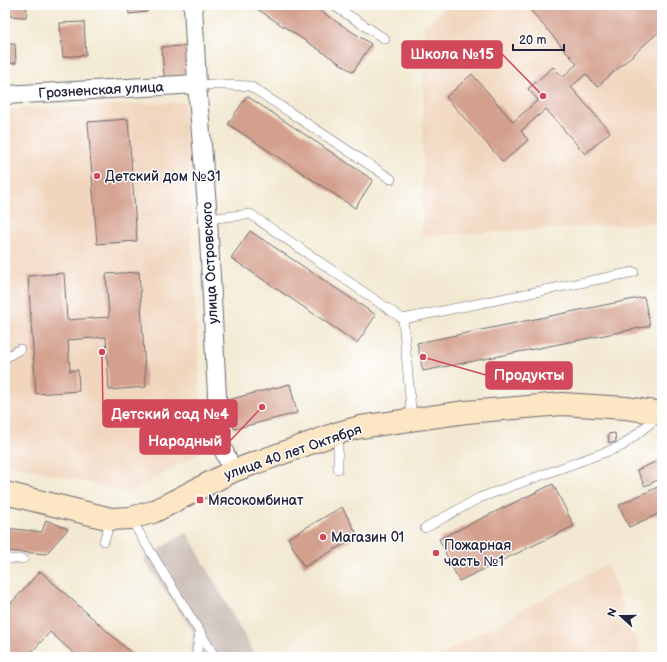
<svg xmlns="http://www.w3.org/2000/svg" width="667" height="662" font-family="'Balsamiq Sans',sans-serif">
<rect width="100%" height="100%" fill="#fff"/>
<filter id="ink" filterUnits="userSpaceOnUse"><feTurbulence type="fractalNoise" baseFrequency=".025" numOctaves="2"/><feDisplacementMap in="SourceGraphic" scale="8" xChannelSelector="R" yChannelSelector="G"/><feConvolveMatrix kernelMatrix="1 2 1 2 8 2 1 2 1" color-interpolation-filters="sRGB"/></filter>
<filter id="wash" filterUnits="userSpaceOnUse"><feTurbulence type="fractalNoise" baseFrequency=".012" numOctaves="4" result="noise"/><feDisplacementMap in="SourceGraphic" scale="16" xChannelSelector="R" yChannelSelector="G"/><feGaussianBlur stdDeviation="0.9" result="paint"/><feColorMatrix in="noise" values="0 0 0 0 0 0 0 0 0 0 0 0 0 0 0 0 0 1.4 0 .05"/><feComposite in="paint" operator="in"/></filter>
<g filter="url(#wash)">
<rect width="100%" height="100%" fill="#f3e9d2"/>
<path fill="#f1d5bd" d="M449,5H662V165L657,182L656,223L422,236L424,27Z
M185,102L203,451L130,493L5,463V110Z
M607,564L642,657H436Z"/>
<path fill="#cec1ba" d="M187,532L256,657H191L193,631L143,559Z"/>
<g id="blocks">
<path fill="#d4a08e" d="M5,5H27L26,17L5,16Z
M128,5H146L147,12L129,14Z
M251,5H311L371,44L353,72Z
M526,5H658L662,10V29L597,87L586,74L571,87L610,132L585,154L546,109L521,131L528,140L503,162L446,97L472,74L513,122L538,100L528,89L553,67L563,77L577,64Z
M84,22L86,55L63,57L60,23Z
M5,44H15L16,63L5,64Z
M186,46L188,76L164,77L162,47Z
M247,96L373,180L355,208L228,124Z
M128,119L137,241L97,244L88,122Z
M250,231L376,315L357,343L231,258Z
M139,272L146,387L109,390L106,337L68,340L70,371L78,370L79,391L36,394L28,276L64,273L67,320L109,317L106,274Z
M644,297L650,326L423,371L417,343Z
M290,384L297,413L234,429L227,400Z
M615,433L616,442L609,443L608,434Z
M662,459V478L645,486L637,470Z
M553,484L574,526L459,581L439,539Z
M662,485V512L629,527L619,505Z
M342,507L358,536L304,567L288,538Z
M46,520L68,529L46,554L5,551V528L42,532Z
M40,571L136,657H78L50,632L27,657H5V610Z"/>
</g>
</g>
<g filter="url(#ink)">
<use href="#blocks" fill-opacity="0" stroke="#6b6870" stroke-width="1"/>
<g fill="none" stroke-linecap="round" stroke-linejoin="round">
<defs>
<path id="lane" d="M333,5L385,39
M197,84L250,86L391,179
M208,219L250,214L403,319L634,272
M403,319L412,420
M5,358L20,349
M338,469V433
M130,518L215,657
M425,528L479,498L622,446L659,416
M104,541L111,519
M5,559H23
M196,657L200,632"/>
<path id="street" d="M193,5L197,84L208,219L219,435L222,447L233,471
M5,95L197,84"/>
<path id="secondary" d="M5,493L111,519L130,518L153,512L233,471L338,433L360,427L466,412L562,404L626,408L662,413"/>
</defs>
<use href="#lane" stroke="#6b6870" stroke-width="10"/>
<use href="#street" stroke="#6b6870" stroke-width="20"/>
<use href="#secondary" stroke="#6b6870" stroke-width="24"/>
<use href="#lane" stroke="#fff" stroke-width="9"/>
<use href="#street" stroke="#fff" stroke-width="18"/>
<use href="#secondary" stroke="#fce6c4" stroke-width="22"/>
</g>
</g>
<g fill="#d1495b" stroke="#fff" stroke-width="1.5">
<circle cx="97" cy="176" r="4"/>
<rect x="196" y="496" width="8" height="8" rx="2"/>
<circle cx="323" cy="537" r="4"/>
<circle cx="436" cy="553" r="4"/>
</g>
<g text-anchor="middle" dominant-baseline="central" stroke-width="3" stroke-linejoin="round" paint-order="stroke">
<g font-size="14" fill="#22223b" stroke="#fff">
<text transform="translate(101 90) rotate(-3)">Грозненская улица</text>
<text transform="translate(210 263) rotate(-93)">улица Островского</text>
<text transform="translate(293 452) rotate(-19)">улица 40 лет Октября</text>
</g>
<g font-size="14" fill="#22223b" stroke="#fff" text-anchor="start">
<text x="105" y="176">Детский дом №31</text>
<text x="208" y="500">Мясокомбинат</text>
<text x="331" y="537">Магазин 01</text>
<text x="444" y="545">Пожарная<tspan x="444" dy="16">часть №1</tspan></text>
</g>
</g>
<path fill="none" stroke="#d1495b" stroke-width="1.5" d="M543 96L502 54M423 357L486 375M102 352L103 413M262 407L230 441"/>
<g fill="#d1495b" stroke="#fff" stroke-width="1.5">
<circle cx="543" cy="96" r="4"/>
<circle cx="423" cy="357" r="4"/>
<circle cx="102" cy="352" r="4"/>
<circle cx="262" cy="407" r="4"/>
</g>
<g fill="#d1495b" stroke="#d1495b" stroke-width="1.5">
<rect x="402" y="41" width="100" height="27" rx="4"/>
<rect x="486" y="362" width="86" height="27" rx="4"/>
<rect x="103" y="400" width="134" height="27" rx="4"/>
<rect x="140" y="427" width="90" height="27" rx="4"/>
</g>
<g font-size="15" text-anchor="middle" font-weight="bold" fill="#fff">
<text x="452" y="59">Школа №15</text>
<text x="529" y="380">Продукты</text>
<text x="170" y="419">Детский сад №4</text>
<text x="185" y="446">Народный</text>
</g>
<rect width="667" height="662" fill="none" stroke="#fff" stroke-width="20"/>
<g transform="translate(621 616) rotate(291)" stroke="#ffffff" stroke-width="3" paint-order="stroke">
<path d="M0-3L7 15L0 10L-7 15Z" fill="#22223b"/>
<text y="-6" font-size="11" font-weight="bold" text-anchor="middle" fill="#22223b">N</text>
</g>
<path d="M513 44v6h51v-6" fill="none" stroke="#22223b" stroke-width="2"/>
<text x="519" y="44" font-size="12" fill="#22223b" stroke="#ffffff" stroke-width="3" paint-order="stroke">20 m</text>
</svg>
